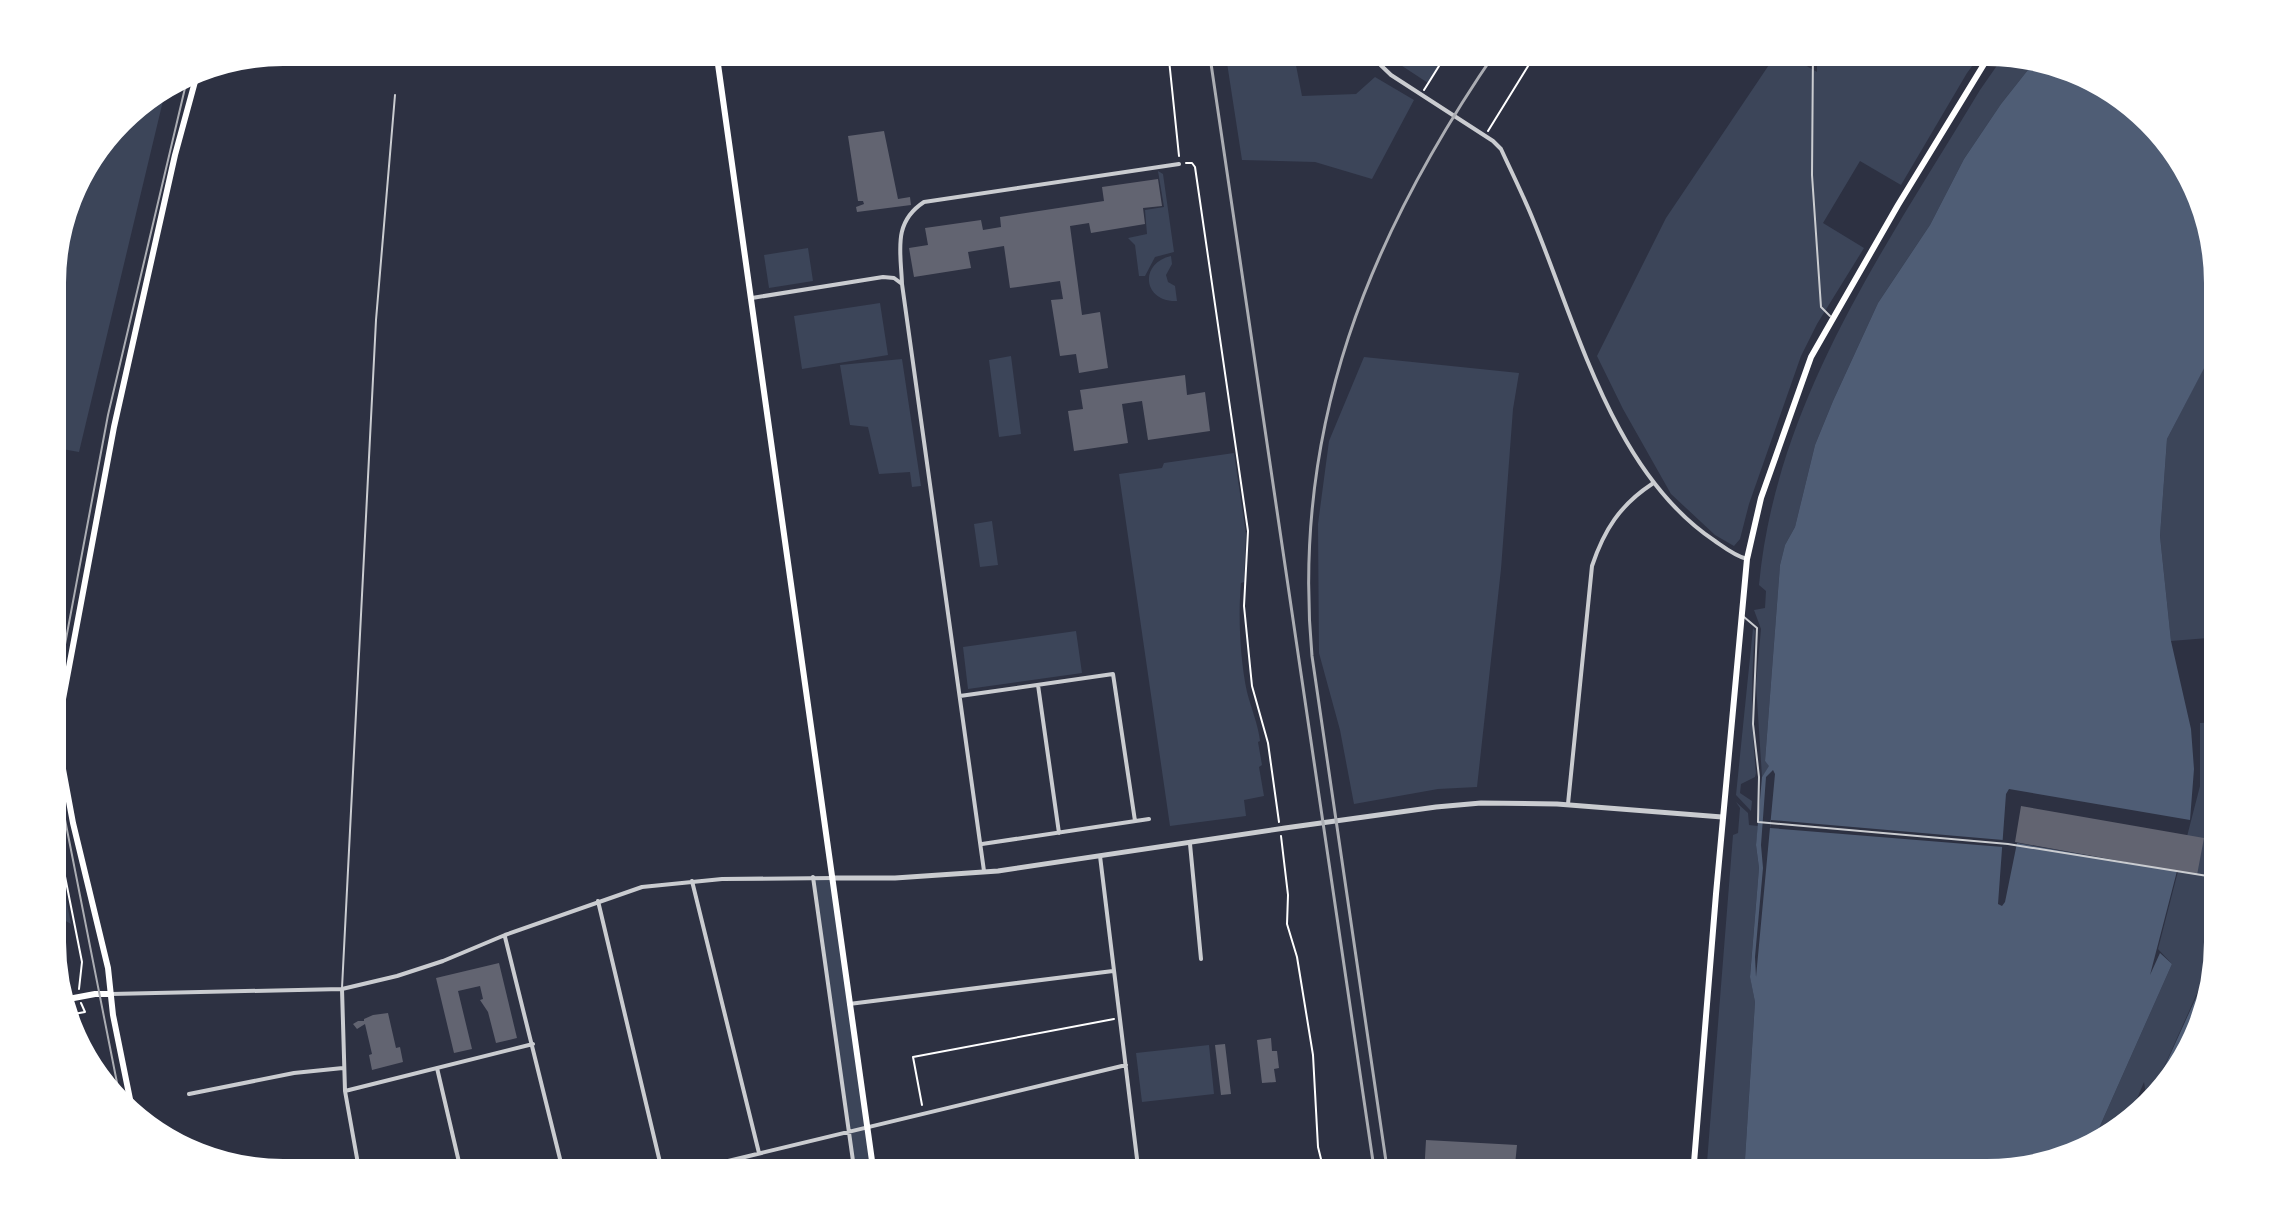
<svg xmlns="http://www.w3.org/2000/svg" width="2270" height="1225" font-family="Jost,sans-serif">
<rect width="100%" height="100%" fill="#2d3142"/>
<path fill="#3c4559" d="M1225,50H1293L1302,96L1356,94L1375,77L1414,100L1372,179L1315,162L1242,160Z
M1391,50H1449L1428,83L1390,58Z
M1779,50L1817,72V50H1984L1967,73L1901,185L1860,161L1823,223L1864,248L1817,324L1801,356L1749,504L1740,539L1734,546L1715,535L1671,494L1623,409L1597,356L1666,218Z
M2005,54L2035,61L2001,104L1964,159L1930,225L1878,303L1833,401L1815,445L1795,527L1785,545L1780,565L1765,761L1770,766L1762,777L1756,684L1761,629L1754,610L1765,608L1766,591L1759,585C1776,400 1887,245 1980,90Z
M167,84L79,452L51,447V268L74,180L129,108Z
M1158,171L1163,174L1174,252L1155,257L1145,276H1139L1135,245L1128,238L1147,234L1145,210L1164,207Z
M808,248L813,281L769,288L764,255Z
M1171,256L1172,264L1166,275L1168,282L1175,286L1177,301H1175C1143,301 1139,263 1171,256Z
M880,303L888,355L802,369L794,316Z
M2211,354L2218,359L2219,634L2208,638L2171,641L2160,536L2167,439Z
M1011,356L1021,434L999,437L989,360Z
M1364,357L1519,373L1513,409L1501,569L1477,787L1438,789L1354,804L1340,730L1319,653L1318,524L1329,441Z
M902,359L921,486L912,487L910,472L879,474L868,427L850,425L840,365Z
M1234,453L1246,534L1244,582L1241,583C1238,615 1240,660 1247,692C1251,708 1258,724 1260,741L1258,742L1262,765L1259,767L1264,796L1244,800L1246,816L1170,826L1119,474L1162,468L1164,463Z
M992,521L998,565L980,567L974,524Z
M1753,628L1755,631C1751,679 1751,725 1756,773L1755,777L1741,784L1740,793L1752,801L1751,811L1736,795Z
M1076,631L1082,673L968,689L963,647Z
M2219,722L2220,942L2151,1096L2147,1101L2144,1082L2126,1125L2116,1136L2092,1144L2172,964L2158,949L2200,786V723Z
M1736,802L1748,813L1749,825L1758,826L1756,845L1759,868L1750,976L1755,1002L1744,1175H1706L1733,835L1738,833L1740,808Z
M52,848H56L71,924L57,916L52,923Z
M813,877L834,878L874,1175H855Z
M1209,1045L1214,1094L1142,1102L1136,1053Z"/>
<path fill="#4f5d75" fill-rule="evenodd" d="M2035,61L2090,74L2180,153L2218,253V359L2211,355L2167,439L2160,536L2171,641L2191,729L2194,769L2190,820L2009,789L2006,794L1998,904L2002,906L2005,902L2017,843L2177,871L2150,975L2160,953L2172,964L2092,1144L2001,1175H1744L1755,1002L1750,977L1759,868L1756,845L1762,777L1769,766L1765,761L1780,565L1785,545L1795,527L1815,445L1833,401L1878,303L1930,225L1964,159L2001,104ZM1773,770L1775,774L1756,977L1755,957L1763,868L1761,845L1766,777Z
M2219,947L2196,1045L2151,1096L2155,1088Z"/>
<path fill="#2d3142" d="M1771,820L2003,840V847L1770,828Z"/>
<path fill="#626471" d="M884,131L898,199L910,197L911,205L857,212L856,207L864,204L863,201H858L848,136Z
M1158,179L1162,206L1143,208L1145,224L1091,233L1089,223L1070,226L1082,315L1100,312L1108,368L1079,373L1076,354L1060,356L1051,300L1063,299L1060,281L1010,288L1004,246L968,252L971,268L914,277L909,248L928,245L925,228L981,220L983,230L1001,227L1000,217L1104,201L1102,187Z
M1185,375L1187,395L1205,392L1210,431L1148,440L1142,401L1122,404L1128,443L1074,451L1068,411L1083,409L1080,390Z
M2021,806L2204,838L2197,875L2015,842Z
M499,963L517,1038L496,1043L488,1012L480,1000L483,999L480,986L458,991L472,1049L454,1053L436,978Z
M388,1013L396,1048L400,1047L403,1062L372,1070L369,1055L372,1054L365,1024L357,1029L353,1024L358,1021H364V1019L373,1015Z
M1271,1038L1272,1051H1277L1279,1068L1274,1069L1276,1082L1262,1083L1257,1040Z
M1225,1044L1231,1094L1221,1095L1215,1045Z
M1426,1140L1517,1145L1514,1175H1424Z"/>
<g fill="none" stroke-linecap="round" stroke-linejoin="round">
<path stroke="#fff" stroke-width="2" d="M1168,50L1179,156
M1424,90L1449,50
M1488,131L1538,50
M1186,163H1192L1195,167L1248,531L1244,606L1252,686L1268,743L1279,822
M52,811L82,962L79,989
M1281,836L1288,895L1287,924L1297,957L1313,1055L1318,1147L1325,1175
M68,1015L85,1012L81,1003
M922,1105L913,1057L1114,1019
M751,1164L753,1175"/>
<path stroke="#caccd0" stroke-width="2" d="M1813,50L1812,175L1821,307L1830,316
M1744,617L1757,628L1753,724L1759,777L1758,822L2008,844L2220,878
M342,988L376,320L395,95"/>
<path stroke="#caccd0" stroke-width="4" d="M1365,50L1391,75L1493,141L1501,149C1512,173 1524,197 1534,222C1578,329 1614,474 1715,541C1725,548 1735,556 1747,559
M752,298L883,277L894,278L902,284
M1038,685L1059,833
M960,696L1113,674L1135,821
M1568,804L1592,566C1604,530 1620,505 1652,484
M982,844L1149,819
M1190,844L1201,959
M1100,856L1139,1175
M984,871L902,284C901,252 892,223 924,202L1179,164
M813,877L855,1175
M692,881L759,1153
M598,901L663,1175
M505,937L564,1175
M342,989L345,1091L360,1175
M111,994L342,989L397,976L443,961L505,935L642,887L722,879L834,878
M849,1004L1113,971
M437,1068L462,1175
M345,1091L533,1044
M189,1094L294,1073L343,1068
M1273,1168L1274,1175
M291,1175L357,1161
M670,1175L1126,1065"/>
<path stroke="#caccd0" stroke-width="5" d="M834,878H895L998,871L1285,828L1436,807L1481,803L1557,804L1722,817"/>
<path stroke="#fff" stroke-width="6" d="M716,50L874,1175
M63,1000L95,994H111
M132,1109L113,1015L108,968L73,823L60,753V715L114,427L175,155L199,67
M1693,1175L1716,894L1747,559L1761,498L1811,357L1898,205L1992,51"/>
<path stroke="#abadb3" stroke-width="2" d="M120,1098L56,774L53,734L54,703L108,415L189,71"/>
<path stroke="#abadb3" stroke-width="3" d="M1209,50L1375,1175
M1388,1175L1312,656C1291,427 1369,236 1497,50"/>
</g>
<path d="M0 0H2270V1225H0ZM283 64H1987A219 219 0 0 1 2206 283V942A219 219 0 0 1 1987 1161H283A219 219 0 0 1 64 942V283A219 219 0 0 1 283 64Z" fill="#fff" fill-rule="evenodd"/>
<path fill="none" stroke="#fff" stroke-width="4" d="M283 64H1987A219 219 0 0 1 2206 283V942A219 219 0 0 1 1987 1161H283A219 219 0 0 1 64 942V283A219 219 0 0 1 283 64Z"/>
</svg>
